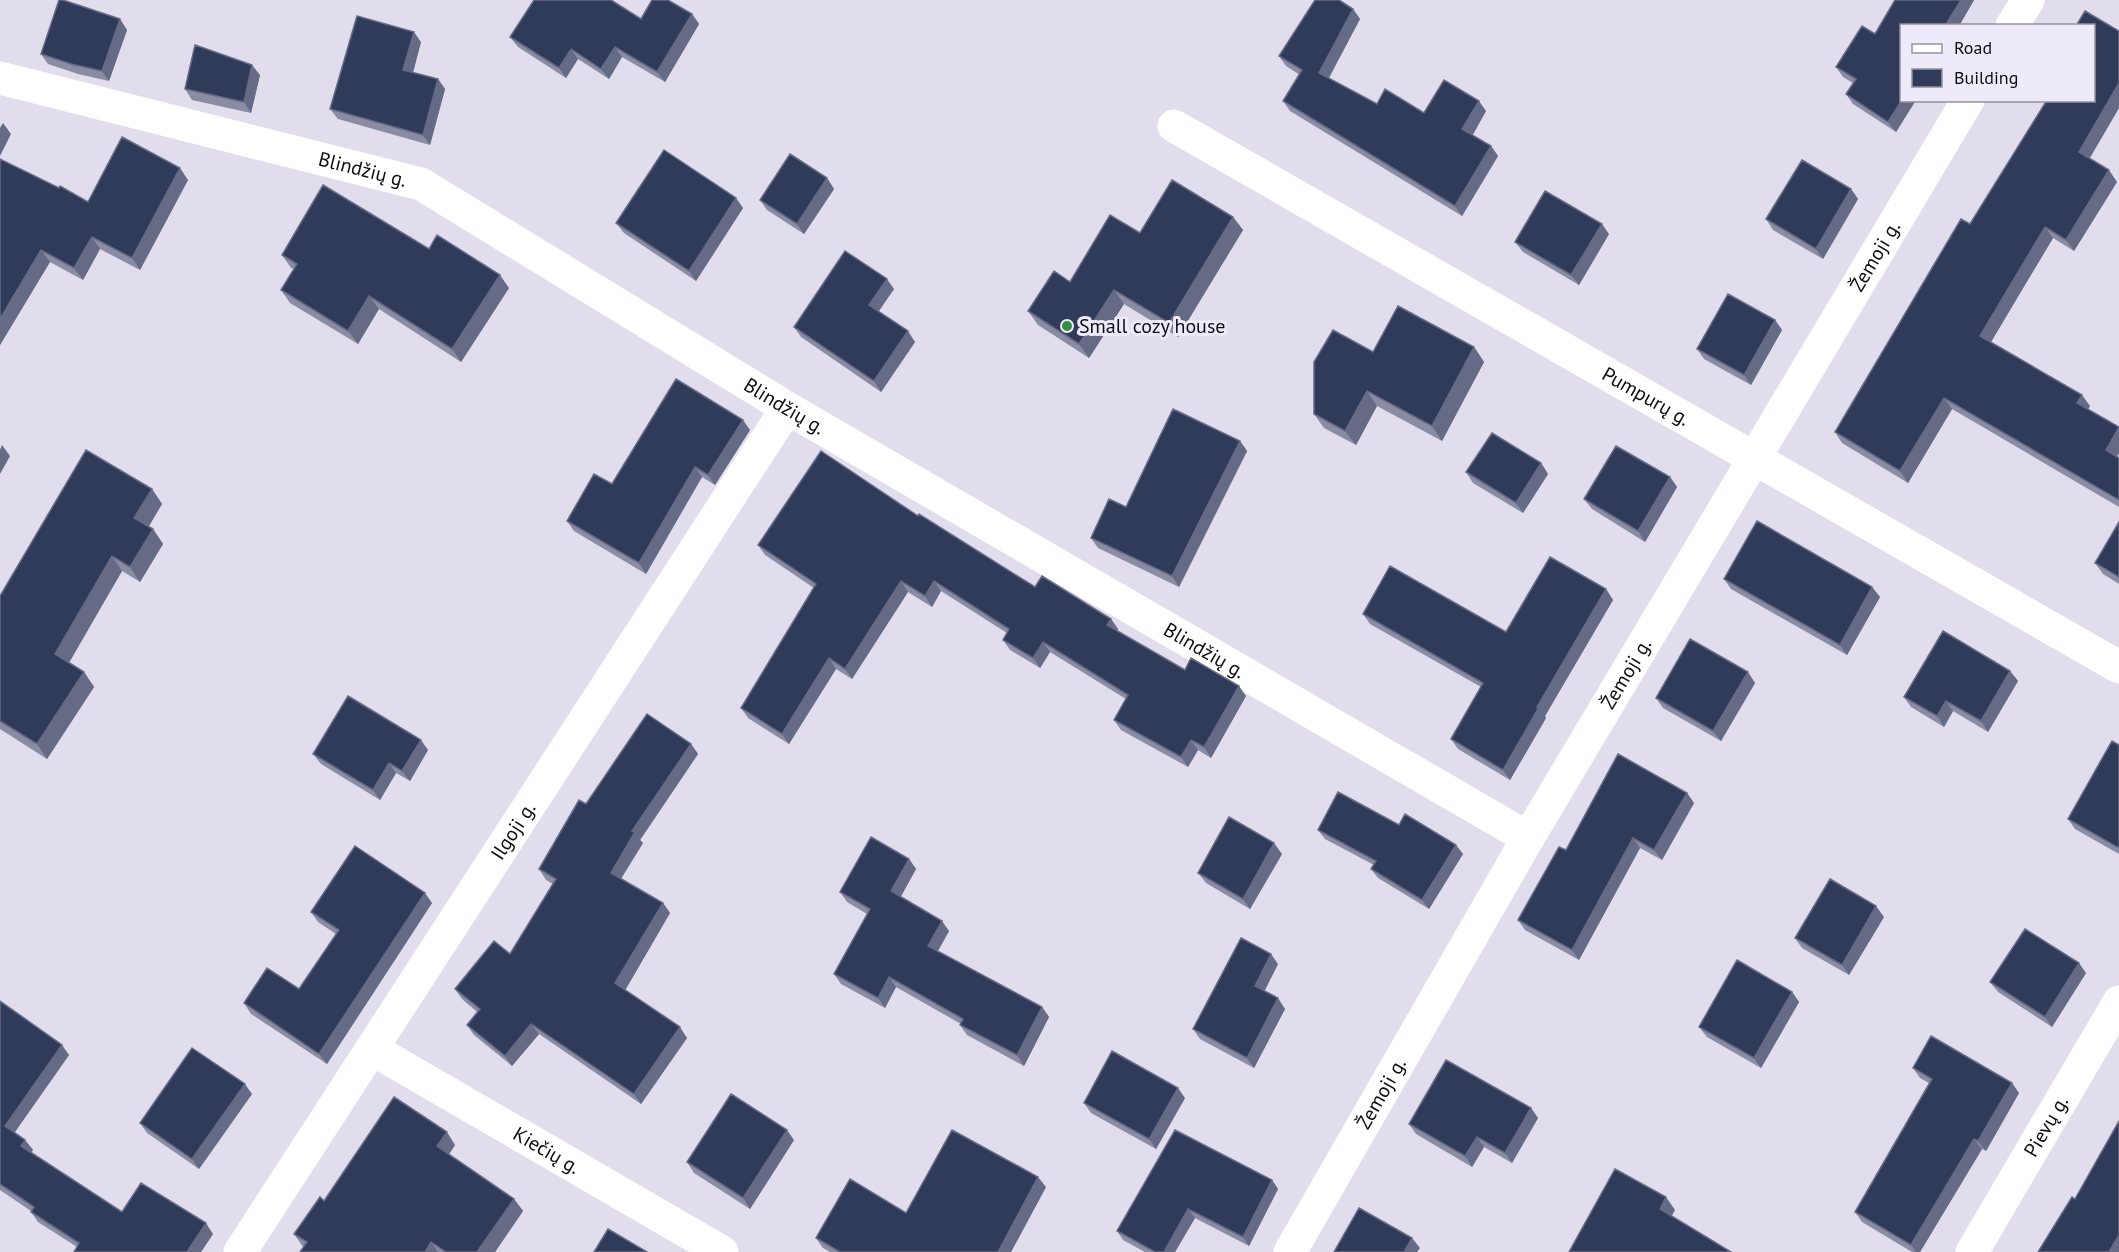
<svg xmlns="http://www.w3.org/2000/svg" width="2119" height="1252" font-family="'PT Sans',sans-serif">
<rect width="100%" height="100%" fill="#e2dded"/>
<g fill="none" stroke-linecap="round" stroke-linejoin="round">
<g stroke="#fff" stroke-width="33">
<path d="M2012,26L2028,0"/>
<path id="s1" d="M0,78L421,184L787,408L1528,838"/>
<path id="s2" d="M1174,126L2119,667"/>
<path id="s3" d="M372,1049L722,1252"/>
<path id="s4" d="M240,1252L787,408"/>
<path id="s5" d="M1290,1252L1528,838L1968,100"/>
<path id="s6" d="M1972,1252L2119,1002"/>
</g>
</g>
<path fill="#898ca3" d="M1895,0H1974L1959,26H1902V100H1916L1896,132L1853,104L1846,94L1853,83L1843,77L1836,67L1875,34Z
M1353,9L1360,19L1329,78L1377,104L1424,113L1486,111L1472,135L1491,146L1498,156L1462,216L1290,111L1283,101L1300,75L1286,66L1279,56Z
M692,14L699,24L665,82L622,57L609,79L578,59L566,78L518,47L510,37L641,19Z
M120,19L127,30L109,81L78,74L48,64L41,54Z
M2119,31V108L2089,158L2117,182L2074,251L2053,238L1991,342L2090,406L2088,409L2119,427V453L2117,457L2119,458V507L1952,409L1908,483L1842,443L1835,432L1970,224Z
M421,42L413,72L438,79L445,89L430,145L338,119L330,109Z
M260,75L251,113L192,100L185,89Z
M0,159L88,202L188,180L140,270L100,249L83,280L50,262L0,345Z
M827,178L834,189L804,234L767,210L760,200Z
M1851,189L1858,199L1823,259L1773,230L1766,219Z
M736,198L743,208L696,281L624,233L616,223Z
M1233,217L1243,230L1178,337L1124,304L1089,358L1038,325L1028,311L1140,233Z
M1609,234L1579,285L1523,252L1515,242Z
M429,249L509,288L461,362L379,309L358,344L290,303L281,290L294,269L291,268L282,255Z
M894,289L879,311L915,342L881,392L801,337L794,327Z
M1775,320L1782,330L1751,385L1704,359L1697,349Z
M1474,347L1484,362L1442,441L1377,406L1356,445L1324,428L1314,414L1373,352Z
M750,430L715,485L702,477L646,574L574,531L567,521L612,484Z
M1240,441L1247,451L1179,587L1098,548L1091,538L1126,507Z
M1541,463L1548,474L1523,513L1473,483L1466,472Z
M1670,477L1677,487L1645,542L1592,509L1584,499Z
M152,489L162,504L148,526L153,529L163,544L140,582L122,571L69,662L84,672L94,687L47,759L0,729V596Z
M918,516L1035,587L1111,619L1118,629L1117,631L1185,670L1246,696L1211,758L1198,750L1188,767L1121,730L1114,720L1126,699L1050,652L1040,668L1010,650L1003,640L1007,633L941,591L932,607L908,592L852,679L836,669L789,744L748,718L741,708L814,588L765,555L758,545Z
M2119,522V584L2103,574L2095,563Z
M1724,579L1872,587L1880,597L1847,655L1731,589Z
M1606,589L1613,600L1545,716L1546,718L1510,780L1458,749L1451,739L1481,687L1370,624L1363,614L1506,632Z
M2010,671L2018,681L1988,732L1953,711L1944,727L1911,707L1904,697Z
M1755,683L1721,741L1663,708L1656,698Z
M691,744L698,754L640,840L643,843L621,879L663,903L670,913L625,990L687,1038L641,1104L539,1034L512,1066L474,1035L467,1025L477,1012L462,999L455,989L510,954L553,884L546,880L539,869L586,804Z
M2119,745V854L2075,829L2068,819Z
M428,750L410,781L396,773L380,800L321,764L313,754Z
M1687,793L1694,803L1662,860L1640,848L1579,960L1525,930L1518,920Z
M1399,825L1463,854L1429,909L1378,878L1371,869L1374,865L1325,839L1318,830Z
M1282,854L1250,909L1206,883L1198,873Z
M909,859L916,869L900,897L949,931L938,951L1042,1007L1049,1017L1024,1066L967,1035L960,1025L961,1024L896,987L885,1008L841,984L834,974L867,914L847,902L840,892Z
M432,903L327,1064L251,1014L244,1003L299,989L336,934L318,922L311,912Z
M1884,917L1849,975L1802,948L1795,938Z
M1278,964L1264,991L1285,1009L1254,1068L1200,1039L1193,1029Z
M2086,973L2052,1027L1998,992L1990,982Z
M1792,992L1799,1002L1761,1068L1707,1037L1699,1027Z
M0,1001L69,1055L15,1132L25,1140L33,1150L31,1153L122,1212L213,1234L201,1252H74L77,1247L38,1222L31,1212V1211L0,1190Z
M1913,1068L2019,1093L1986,1151L1982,1149L1920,1252H1912L1862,1222L1855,1212L1929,1083L1920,1078Z
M252,1094L199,1169L147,1133L140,1123Z
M1185,1098L1156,1149L1091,1113L1084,1103Z
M1531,1108L1538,1118L1512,1163L1484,1147L1472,1167L1416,1134L1409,1124Z
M794,1140L750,1209L694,1173L687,1162Z
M455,1145L449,1154L514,1199L523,1211L495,1252H300L303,1247L294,1234L324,1201Z
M1272,1180L1278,1189L1249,1246L1195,1218L1175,1252H1145L1123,1240L1117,1231Z
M1046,1187L1011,1252H830L823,1248L816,1238L906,1213Z"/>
<path fill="#656b85" d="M1961,0H1974L1959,26H1945Z
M1353,9L1360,19L1326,83L1319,73Z
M692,14L699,24L665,82L657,72Z
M120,19L127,30L109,81L102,71Z
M414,32L421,42L411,80L403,70Z
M615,47L622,57L609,79L601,69Z
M571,49L578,59L566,78L559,68Z
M252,65L260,75L251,113L244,102Z
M438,79L445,89L430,145L423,135Z
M2119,83V108L2087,163L2079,152Z
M1902,100H1916L1896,132L1888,122Z
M1479,101L1486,111L1470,140L1462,129Z
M3,123L11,134L0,156V128Z
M1491,146L1498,156L1462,216L1455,206Z
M180,168L188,180L140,270L132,258Z
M2109,170L2117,182L2074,251L2066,240Z
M827,178L834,189L804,234L797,224Z
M1851,189L1858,199L1823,259L1816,249Z
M736,198L743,208L696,281L689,271Z
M1233,217L1243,230L1178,337L1169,323Z
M1602,224L1609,234L1579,285L1571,275Z
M2045,227L2053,238L1988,347L1980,336Z
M92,237L100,249L83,280L74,268Z
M41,250L50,262L0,345V319Z
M500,275L509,288L461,362L452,349Z
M887,279L894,289L876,315L869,305Z
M1114,290L1124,304L1089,358L1079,344Z
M369,296L379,309L358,344L348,331Z
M1775,320L1782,330L1751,385L1744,375Z
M908,331L915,342L881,392L874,381Z
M1474,347L1484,362L1442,441L1432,426Z
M1367,391L1377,406L1356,445L1345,431Z
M2082,395L2090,406L2085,414L2077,403Z
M1944,398L1952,409L1908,483L1900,471Z
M743,420L750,430L715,485L708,475Z
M2119,428V453L2114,461L2106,450Z
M1240,441L1247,451L1179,587L1172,576Z
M2,445L10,456L0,474V450Z
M1541,463L1548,474L1523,513L1516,503Z
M695,467L702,477L646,574L639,563Z
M1670,477L1677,487L1645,542L1638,531Z
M152,489L162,504L145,533L134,518Z
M153,529L163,544L140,582L130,567Z
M112,556L122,571L66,668L55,654Z
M901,581L908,592L852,679L845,669Z
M934,581L941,591L932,607L925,596Z
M1872,587L1880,597L1847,655L1840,645Z
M1606,589L1613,600L1545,716L1546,718L1510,780L1503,770L1537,707Z
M1111,619L1118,629L1114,636L1107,625Z
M1043,642L1050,652L1040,668L1033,658Z
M829,658L836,669L789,744L782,734Z
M2010,671L2018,681L1988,732L1981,721Z
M84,672L94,687L47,759L37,744Z
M1748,672L1755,683L1721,741L1713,731Z
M1239,686L1246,696L1211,758L1204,747Z
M1946,701L1953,711L1944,727L1937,716Z
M421,740L428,750L410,781L402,771Z
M1191,740L1198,750L1188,767L1181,757Z
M691,744L698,754L640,840L643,843L618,883L611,873L632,831Z
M389,763L396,773L380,800L373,790Z
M1687,793L1694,803L1662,860L1654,850Z
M1633,838L1640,848L1579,960L1572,950Z
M1274,843L1282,854L1250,909L1243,899Z
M1456,845L1463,854L1429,909L1422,900Z
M909,859L916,869L898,902L891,891Z
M425,893L432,903L327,1064L319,1054Z
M663,903L670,913L623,994L615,983Z
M1876,906L1884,917L1849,975L1842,965Z
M942,921L949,931L935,956L928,946Z
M1271,954L1278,964L1262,996L1255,986Z
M2079,963L2086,973L2052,1027L2045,1017Z
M889,977L896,987L885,1008L878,998Z
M1792,992L1799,1002L1761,1068L1754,1058Z
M1278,998L1285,1009L1254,1068L1247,1058Z
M1042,1007L1049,1017L1024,1066L1017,1055Z
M531,1024L539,1034L512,1066L505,1056Z
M680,1027L687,1038L641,1104L634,1094Z
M62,1045L69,1055L12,1136L5,1126Z
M2012,1083L2019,1093L1986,1151L1978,1141Z
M245,1084L252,1094L199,1169L192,1159Z
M1178,1088L1185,1098L1156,1149L1149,1139Z
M1531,1108L1538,1118L1512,1163L1505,1153Z
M787,1130L794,1140L750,1209L743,1198Z
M447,1132L455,1145L446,1159L437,1146Z
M1477,1137L1484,1147L1472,1167L1465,1156Z
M1974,1139L1982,1149L1920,1252H1916L1911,1245Z
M25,1140L33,1150L28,1157L21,1146Z
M1038,1177L1046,1187L1011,1252H998Z
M1272,1180L1278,1189L1249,1246L1243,1237Z
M1666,1197L1675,1210L1669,1221L1660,1209Z
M514,1199L523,1211L495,1252H477Z
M1188,1209L1195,1218L1175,1252H1164Z
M206,1223L213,1234L201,1252H187Z
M2119,1235V1252H2109Z
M1412,1238L1420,1248L1417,1252H1404Z
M431,1242L438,1252H425Z"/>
<path fill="#303a59" stroke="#656b85" stroke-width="1.5" d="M59,0H63L120,19L102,71L71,64L41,54Z
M534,0H611L641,19L652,0H668L692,14L657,72L615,47L601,69L571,49L559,68L510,37Z
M1315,0H1339L1353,9L1319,73L1377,104L1385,89L1424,113L1444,80L1479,101L1462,129L1491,146L1455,206L1283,101L1302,70L1279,56Z
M1895,0H1961L1945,26H1902V100L1888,122L1846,94L1856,79L1836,67L1862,26L1875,34Z
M2085,11L2119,31V83L2079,152L2109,170L2066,240L2045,227L1980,336L2082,395L2077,403L2119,427L2106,450L2119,458V500L1944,398L1900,471L1835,432L1961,219L1970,224L2047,100H2094V26H2076Z
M357,16L414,32L403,70L438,79L423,135L330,109Z
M195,45L252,65L244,102L185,89Z
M122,137L180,168L132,258L92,237L74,268L41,250L0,319V159L59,188L60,186L88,202Z
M664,150L736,198L689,271L616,223Z
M790,154L827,178L797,224L760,200Z
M1802,160L1851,189L1816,249L1766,219Z
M1172,180L1233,217L1169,323L1114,290L1079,344L1028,311L1054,271L1070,282L1110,215L1140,233Z
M323,185L429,249L437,235L500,275L452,349L369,296L348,331L281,290L297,264L282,255Z
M1545,191L1602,224L1571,275L1515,242Z
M845,251L887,279L869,305L908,331L874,381L794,327Z
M1728,294L1775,320L1744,375L1697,349Z
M1398,306L1474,347L1432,426L1367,391L1345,431L1314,414V362L1333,330L1373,352Z
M676,379L743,420L708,475L695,467L639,563L567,521L594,474L612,484Z
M1173,409L1240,441L1172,576L1091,538L1109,499L1126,507Z
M1492,433L1541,463L1516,503L1466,472Z
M1616,446L1670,477L1638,531L1584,499Z
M86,450L152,489L134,518L153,529L130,567L112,556L55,654L84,672L37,744L0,721V596Z
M821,451L918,516L919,514L1035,587L1042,576L1111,619L1107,625L1185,670L1191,658L1239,686L1204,747L1191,740L1181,757L1114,720L1128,695L1043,642L1033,658L1003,640L1009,629L934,581L925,596L901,581L845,669L829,658L782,734L741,708L816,584L758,545Z
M1757,521L1872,587L1840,645L1724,579Z
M2119,522V577L2095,563Z
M1550,557L1606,589L1537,707H1539L1503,770L1451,739L1483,683L1363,614L1390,566L1506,632Z
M1943,631L2010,671L1981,721L1946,701L1937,716L1904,697Z
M1690,639L1748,672L1713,731L1656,698Z
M348,696L421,740L402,771L389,763L373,790L313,754Z
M647,714L691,744L632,831L635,832L611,873L663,903L615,983L680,1027L634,1094L531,1024L505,1056L467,1025L480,1009L455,989L494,941L510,954L556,879L539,869L579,800L586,804Z
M2112,741L2119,745V848L2068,819Z
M1618,754L1687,793L1654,850L1633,838L1572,950L1518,920L1559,847L1566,850Z
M1338,792L1399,825L1405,814L1456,845L1422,900L1371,869L1376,861L1318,830Z
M1229,817L1274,843L1243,899L1198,873Z
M871,837L909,859L891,891L942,921L928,946L1042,1007L1017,1055L960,1025L963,1019L889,977L878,998L834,974L870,909L840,892Z
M355,846L425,893L319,1054L244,1003L267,968L299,989L339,930L311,912Z
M1830,879L1876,906L1842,965L1795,938Z
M2025,929L2079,963L2045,1017L1990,982Z
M1241,938L1271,954L1255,986L1278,998L1247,1058L1193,1029Z
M1737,960L1792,992L1754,1058L1699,1027Z
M0,1001L62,1045L5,1126L25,1140L21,1146L122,1212L141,1183L206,1223L187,1252H74L79,1243L31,1212L34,1207L0,1184Z
M1931,1036L2012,1083L1978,1141L1974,1139L1911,1245L1855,1212L1932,1079L1913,1068Z
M192,1048L245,1084L192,1159L140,1123Z
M1112,1051L1178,1088L1149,1139L1084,1103Z
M1446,1060L1531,1108L1505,1153L1477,1137L1465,1156L1409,1124Z
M731,1094L787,1130L743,1198L687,1162Z
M394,1097L447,1132L437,1146L514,1199L477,1252H446L431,1242L425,1252H300L307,1242L294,1234L320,1197L324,1201Z
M2119,1121V1235L2109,1252H2038L2072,1197L2075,1199Z
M952,1130L1038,1177L998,1252H840L816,1238L850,1179L906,1213Z
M1175,1130L1272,1180L1243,1237L1188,1209L1164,1252H1155L1117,1231Z
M1615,1169L1666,1197L1660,1209L1731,1252H1569Z
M1359,1208L1412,1238L1404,1252H1334Z
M608,1229L647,1252H594Z"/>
<circle fill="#339042" stroke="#efeafa" stroke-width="2" cx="1067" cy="326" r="6"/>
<g text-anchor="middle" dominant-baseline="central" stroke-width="6" stroke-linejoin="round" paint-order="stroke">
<g font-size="20" fill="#0f0d12" stroke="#efeafa">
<text stroke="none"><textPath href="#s1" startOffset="374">Blindžių g.</textPath></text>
<text stroke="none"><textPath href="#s5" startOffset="1155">Žemoji g.</textPath></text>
<text stroke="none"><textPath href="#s2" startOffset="544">Pumpurų g.</textPath></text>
<text stroke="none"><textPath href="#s1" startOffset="860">Blindžių g.</textPath></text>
<text stroke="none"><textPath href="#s1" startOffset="1346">Blindžių g.</textPath></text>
<text stroke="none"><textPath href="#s5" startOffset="669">Žemoji g.</textPath></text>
<text stroke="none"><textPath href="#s4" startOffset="502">Ilgoji g.</textPath></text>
<text stroke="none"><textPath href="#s5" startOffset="183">Žemoji g.</textPath></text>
<text stroke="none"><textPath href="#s6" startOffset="146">Pievų g.</textPath></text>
<text stroke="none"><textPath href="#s3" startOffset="202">Kiečių g.</textPath></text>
</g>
<g font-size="20" fill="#0f0d12" stroke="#efeafa" text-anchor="start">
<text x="1079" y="326">Small cozy house</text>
</g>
</g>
<rect x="1900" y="24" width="195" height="78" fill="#efeafa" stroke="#95929d" stroke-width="1.5"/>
<rect x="1912" y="44" width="30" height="9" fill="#ffffff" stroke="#95929d" stroke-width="1.5"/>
<text x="1954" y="54" font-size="18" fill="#0f0d12">Road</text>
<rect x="1912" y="69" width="30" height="18" fill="#303a59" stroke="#95929d" stroke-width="1.5"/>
<text x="1954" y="84" font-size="18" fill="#0f0d12">Building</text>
</svg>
